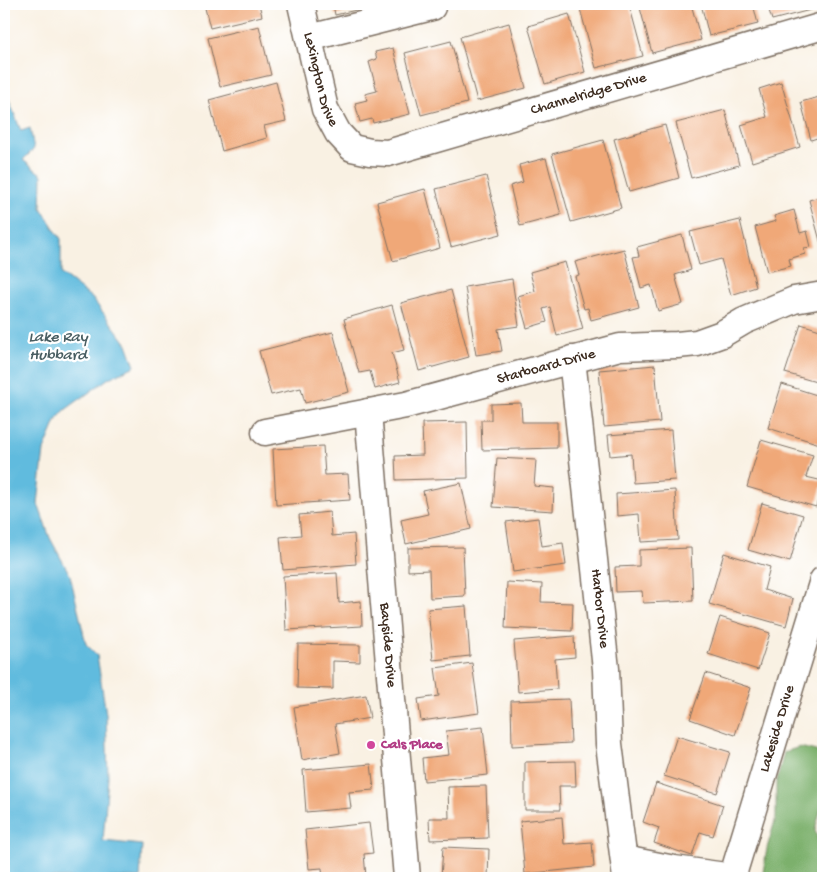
<svg xmlns="http://www.w3.org/2000/svg" width="827" height="882" font-family="'Gochi Hand',sans-serif">
<rect width="100%" height="100%" fill="#fff"/>
<filter id="ink" filterUnits="userSpaceOnUse"><feTurbulence type="fractalNoise" baseFrequency=".02" numOctaves="2"/><feDisplacementMap in="SourceGraphic" scale="10" xChannelSelector="R" yChannelSelector="G"/><feConvolveMatrix kernelMatrix="1 2 1 2 8 2 1 2 1" color-interpolation-filters="sRGB"/></filter>
<filter id="wash" filterUnits="userSpaceOnUse"><feTurbulence type="fractalNoise" baseFrequency=".0096" numOctaves="4" result="noise"/><feDisplacementMap in="SourceGraphic" scale="20" xChannelSelector="R" yChannelSelector="G"/><feGaussianBlur stdDeviation="1.12" result="paint"/><feColorMatrix in="noise" values="0 0 0 0 0 0 0 0 0 0 0 0 0 0 0 0 0 1.4 0 .05"/><feComposite in="paint" operator="in"/></filter>
<g filter="url(#wash)">
<rect width="100%" height="100%" fill="#f9f1e3"/>
<path fill="#7bb06c" stroke="#5b6d45" d="M800,747L816,751L823,756V801L815,830L820,847L823,852V878H762L767,848L776,817V784L784,752Z"/>
<path fill="#60bbde" stroke="#4e727e" d="M4,87L21,131L30,128L34,149L23,160L42,175L41,208L61,239V274L92,298L127,344L135,366L109,378L65,410L57,419L44,450L38,504L50,538L70,575L86,644L97,655L106,714L108,777L103,841L142,845L140,878H4Z"/>
<g id="blocks">
<path fill="#f0a878" d="M204,4H259L262,16L210,28Z
M333,4H381L335,15Z
M584,4H629L643,56L596,68L579,5Z
M639,4H691L701,40L652,53Z
M701,4H753L758,24L709,36Z
M767,4H817L818,8L772,20Z
M569,14L585,72L545,84L528,26Z
M509,23L526,88L477,101L460,37Z
M259,26L271,75L220,87L208,38Z
M451,41L467,103L421,115L405,53Z
M393,48L410,114L373,123L372,119L360,122L355,103L367,100L365,94L377,91L369,62L377,59L375,52Z
M276,82L286,121L264,126L267,138L222,151L209,100Z
M781,82L800,147L752,162L741,125L767,117L759,89Z
M823,96V136L811,140L801,102Z
M725,110L739,165L691,178L676,123Z
M665,125L679,178L629,192L614,139Z
M603,140L621,208L571,222L552,154Z
M546,158L561,215L520,226L510,186L523,182L519,165Z
M486,176L501,234L451,247L436,189Z
M425,189L440,248L393,261L377,202Z
M823,196V252L809,200Z
M794,210L800,233L807,231L811,247L804,248L805,254L789,259L791,266L767,272L755,227L776,221L774,216Z
M740,220L756,287L731,295L721,259L699,265L690,232Z
M682,235L691,270L675,275L683,304L658,311L651,285L641,288L633,257L639,256L637,247Z
M624,249L639,307L591,320L588,308L584,309L575,276L579,275L575,262Z
M565,262L583,329L557,336L550,307L543,309L547,322L527,328L518,296L535,291L530,272Z
M512,279L519,326L498,329L502,351L476,355L465,287Z
M451,290L469,357L419,371L401,303Z
M392,305L404,350L392,353L400,382L375,389L370,371L359,373L344,319Z
M801,324L823,331V384L785,373Z
M333,332L349,392L305,403L301,388L271,395L259,351Z
M655,365L660,422L604,427L599,370Z
M782,384L823,397V445L768,428Z
M521,403L522,422H557V448L482,450L481,420H491V404Z
M467,422L468,478L396,480L395,456L423,455L422,423Z
M671,430L675,480L633,483L631,454L610,456L608,435Z
M761,440L813,455L806,477L823,481L816,507L747,487Z
M323,446L325,475L348,474L350,500L276,505L273,449Z
M497,458L536,460L534,486L554,488L553,511L493,507Z
M461,483L471,529L406,544L401,520L428,514L423,491Z
M675,490L678,540L641,542L639,514L617,516L616,494Z
M762,503L803,515L790,562L748,550Z
M330,512L332,536L354,534L356,564L283,570L280,537L301,535L299,515Z
M538,518L542,546L563,543L566,565L513,572L506,522Z
M463,547L465,596L430,598L429,570L408,571V548Z
M691,548L693,601L643,603L642,591L616,592L615,567L639,566V550Z
M724,553L770,567L764,590L793,599L786,626L709,604Z
M337,573L339,603L361,601L362,626L286,630L283,576Z
M507,582L542,584L541,602L573,603L572,631L505,628Z
M466,606L470,656L433,660L428,609Z
M720,617L770,633L758,670L708,654Z
M574,636L575,657L555,659L557,689L518,692L514,641Z
M298,644L360,645V662L333,661V689L297,688Z
M472,663L479,713L421,721L418,699L439,696L435,668Z
M706,673L751,688L735,735L690,719Z
M366,695L370,718L335,724L340,753L302,760L294,707Z
M569,699L571,743L512,746L511,701Z
M483,727L488,775L424,781L422,758L449,755L446,731Z
M677,736L730,752L717,793L664,776Z
M575,761L576,786H559L560,810H525V762Z
M371,764L374,790L349,792L351,808L306,812L303,770Z
M656,783L723,805L713,836L700,832L692,856L654,843L659,828L643,822Z
M486,786L488,838L430,840L429,818H449L448,787Z
M562,817L564,844L592,842L594,867L525,874L520,821Z
M369,823L373,853L364,854L366,877L323,878L322,868L309,869L305,830Z
M443,847L489,849L488,878H441Z"/>
</g>
</g>
<g filter="url(#ink)">
<use href="#blocks" fill-opacity="0" stroke="#7e7063" stroke-width="1"/>
<g fill="none" stroke-linecap="round" stroke-linejoin="round">
<defs>
<g id="minor">
<path id="s1" d="M301,4L325,109L338,133L352,148L370,152L388,153L823,26"/>
<path d="M309,38L432,7L431,4"/>
<path id="s2" d="M572,359L606,669L609,744L626,878"/>
<path id="s3" d="M368,412L407,878"/>
<path id="s4" d="M265,432L406,405L620,347L677,345L697,343L722,334L744,321L794,300L823,295"/>
<path d="M624,859L674,869L733,877"/>
<path id="s5" d="M732,878L823,580"/>
</g>
</defs>
<use href="#minor" stroke="#7e7063" stroke-width="29"/>
<use href="#minor" stroke="#fff" stroke-width="26"/>
</g>
</g>
<circle fill="#d1479c" stroke="#fff" stroke-width="2" cx="371" cy="745" r="5"/>
<g text-anchor="middle" dominant-baseline="central" stroke-width="4.5" stroke-linejoin="round" paint-order="stroke">
<g font-size="15" fill="#3b2a1e" stroke="#fff">
<text stroke="none"><textPath href="#s1" startOffset="78">Lexington Drive</textPath></text>
<text stroke="none"><textPath href="#s1" startOffset="401">Channelridge Drive</textPath></text>
<text stroke="none"><textPath href="#s4" startOffset="289">Starboard Drive</textPath></text>
<text stroke="none"><textPath href="#s2" startOffset="251">Harbor Drive</textPath></text>
<text stroke="none"><textPath href="#s3" startOffset="234">Bayside Drive</textPath></text>
<text stroke="none"><textPath href="#s5" startOffset="156">Lakeside Drive</textPath></text>
</g>
<g font-size="15" font-weight="bold" fill="#b23c85" stroke="#fff" text-anchor="start">
<text x="381" y="745">Cals Place</text>
</g>
<g font-size="16" font-style="italic" fill="#485d61" stroke="#fff">
<text x="58" y="338">Lake Ray<tspan x="58" dy="18">Hubbard</tspan></text>
</g>
</g>
<rect width="827" height="882" fill="none" stroke="#fff" stroke-width="20"/>
</svg>
